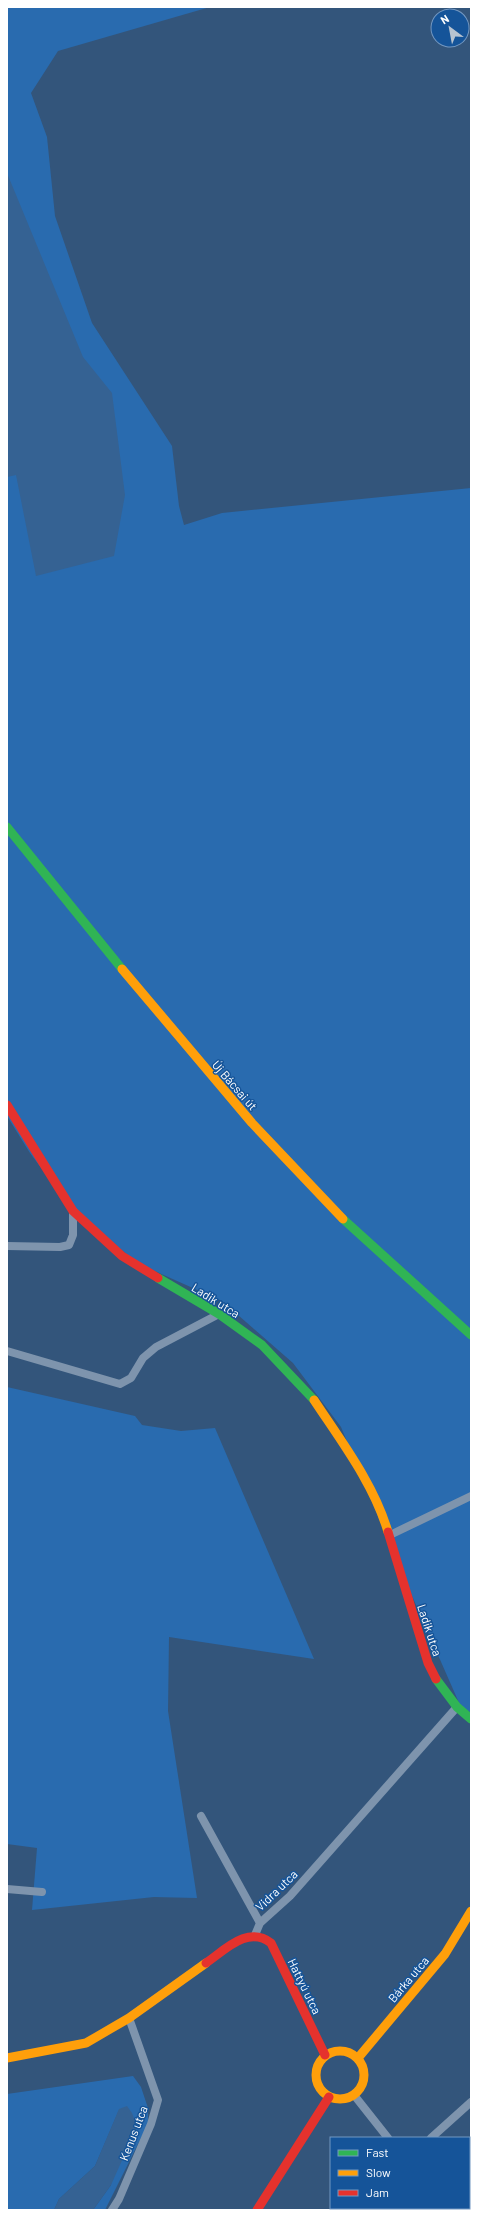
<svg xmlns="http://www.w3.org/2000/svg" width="478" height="2217" font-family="Barlow,sans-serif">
<rect width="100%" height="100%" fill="#33557b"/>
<path fill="#296baf" d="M7,7H210L58,51L31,93L47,137L55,216L92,323L172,446L179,506L184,525L222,513L471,488V1713L460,1705L394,1555L341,1427L293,1363L222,1301L139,1264L74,1212L30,1153L7,1116Z
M7,1387L135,1416L142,1425L181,1431L215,1428L314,1659L169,1637L168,1711L197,1898L154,1897L32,1910L37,1848L7,1844Z
M133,2076L141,2087L148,2108V2124L105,2210H93L111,2185L119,2110L95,2166L59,2199L54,2210H7V2094Z"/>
<path fill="#356293" d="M7,173L83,357L112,393L125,495L114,556L36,576L16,475L7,477Z
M127,2106L132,2113L137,2127L111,2185L93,2210H54L59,2199L95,2166L119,2109Z"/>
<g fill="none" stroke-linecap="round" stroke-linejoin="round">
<path stroke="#7e94ad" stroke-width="8" d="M7,1246L60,1247L69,1245L73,1235V1211
M7,1351L120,1384L131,1378L143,1358L156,1347L219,1314
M390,1535L471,1496
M201,1816L260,1923
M7,1889L42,1892
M255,1935L260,1923L290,1896L457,1707
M354,2095L388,2138
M431,2138L471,2102
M469,2203L471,2204
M112,2210L119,2199L151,2124L158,2100L129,2018
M352,2210L353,2208"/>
<path stroke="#30b455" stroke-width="9" d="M7,827L122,969
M343,1219L471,1335
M158,1278L219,1314L262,1345L314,1400
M436,1679L457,1707L471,1719"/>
<path stroke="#ff9f0a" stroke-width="9" d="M122,969L252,1123L343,1219
M314,1400C341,1441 374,1484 388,1532
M316 2075a24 24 0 1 1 48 0a24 24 0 1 1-48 0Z
M7,2058L86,2043L129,2018L206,1963
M358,2058L445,1954L471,1911"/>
<path stroke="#e5322d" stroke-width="9" d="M7,1105L73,1211L122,1256L158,1278
M388,1532L428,1663L436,1679
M206,1963C225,1950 248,1925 271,1943L325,2055
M257,2210L329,2097"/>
</g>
<g text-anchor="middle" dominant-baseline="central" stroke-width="3" stroke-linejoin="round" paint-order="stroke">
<g font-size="12" fill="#fff" stroke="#155499">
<text transform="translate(235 1085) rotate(49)">Új Bácsai út</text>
<text transform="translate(216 1300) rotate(32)">Ladik utca</text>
<text transform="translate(430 1630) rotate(72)">Ladik utca</text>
<text transform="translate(276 1890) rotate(-44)">Vidra utca</text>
<text transform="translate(408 1979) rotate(-50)">Bárka utca</text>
<text transform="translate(305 1986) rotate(64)">Hattyú utca</text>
<text transform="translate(133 2133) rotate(-69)">Kenus utca</text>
</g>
</g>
<rect width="478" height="2217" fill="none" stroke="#ffffff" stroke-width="16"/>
<rect x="330" y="2137" width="140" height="72" fill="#155499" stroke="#7398c2"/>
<rect x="338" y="2150" width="20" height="6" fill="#30b455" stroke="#7398c2"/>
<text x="366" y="2157" font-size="12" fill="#ffffff">Fast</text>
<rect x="338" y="2170" width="20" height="6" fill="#ff9f0a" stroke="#7398c2"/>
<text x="366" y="2177" font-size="12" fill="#ffffff">Slow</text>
<rect x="338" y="2190" width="20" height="6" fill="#e5322d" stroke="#7398c2"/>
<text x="366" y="2197" font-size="12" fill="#ffffff">Jam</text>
<g transform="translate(450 28) rotate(328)"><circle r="19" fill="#155499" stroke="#7398c2"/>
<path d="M0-3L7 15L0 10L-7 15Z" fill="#b8c4d1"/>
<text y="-6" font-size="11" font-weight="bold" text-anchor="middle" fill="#ffffff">N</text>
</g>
</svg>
